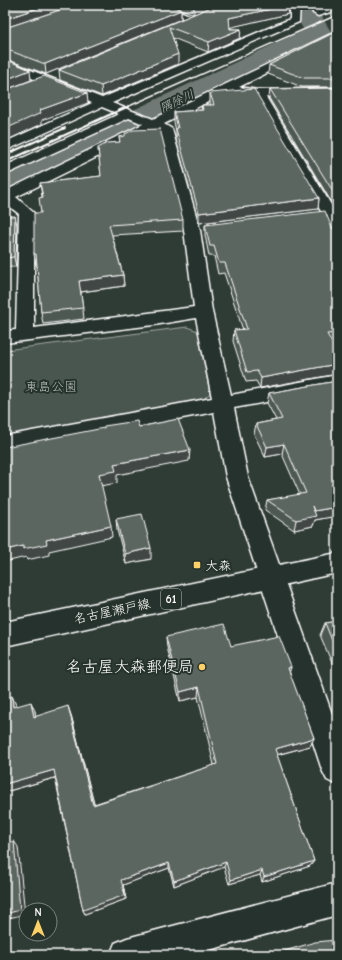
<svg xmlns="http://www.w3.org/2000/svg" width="342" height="960" font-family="'Comic Neue','Klee One',sans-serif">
<rect width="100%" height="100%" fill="#2f3b35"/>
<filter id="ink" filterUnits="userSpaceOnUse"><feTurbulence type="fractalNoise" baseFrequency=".025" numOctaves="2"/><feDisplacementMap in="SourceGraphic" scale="8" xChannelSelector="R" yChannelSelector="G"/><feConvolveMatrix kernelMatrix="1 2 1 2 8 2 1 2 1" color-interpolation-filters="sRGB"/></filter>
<g filter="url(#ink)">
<path fill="#4a544f" stroke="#a4aaa7" d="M187,327L198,331L210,394L203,399L5,436V350Z"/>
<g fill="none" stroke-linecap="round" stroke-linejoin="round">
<path fill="#707975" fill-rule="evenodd" d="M297,5H321L323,19L332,33L328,39L121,141L18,185L5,188V164L97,127L304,30L297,19Z"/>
<defs>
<path id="minor" d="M152,5H166L198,19L193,22L189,21Z
M290,5H300L299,22L112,103L153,119L337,31V38L239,87L258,90L337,88V96L266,97L336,213L337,240L331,238L322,213L254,97L228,92L164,124L172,129L200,230L212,311L231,395L337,375V389L234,408L248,477L337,728V785L327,780L322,770L226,477L214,412L5,452V436L212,398L196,318L154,325L5,343V331L16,330L19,214L5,203V191L143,124L129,118L5,175V166L119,114L102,107L5,151V142L92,103L5,67V60L102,98L290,19ZM154,129L160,131L184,230L194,307L34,328V213L16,197Z
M313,5H323V8L337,5V10L318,16L313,13Z
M337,883V915L191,955H110L115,943L127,938Z"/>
<path id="major" d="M337,553V573L5,646V622Z"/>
</defs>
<use href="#minor" stroke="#fff" stroke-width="3"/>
<use href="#major" stroke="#fff" stroke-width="3"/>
<use href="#minor" fill="#26332d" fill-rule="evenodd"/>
<use href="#major" fill="#26332d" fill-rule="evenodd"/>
<path stroke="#fff" stroke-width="1.5" d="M127,107L337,15"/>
<path stroke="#fff" stroke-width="2" d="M5,155L65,128
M5,162L129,106"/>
</g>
<path fill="#4e5853" stroke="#fff" d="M5,5L181,10V19L46,74L6,59H5Z
M170,5H290L288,14L230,27V29H241L240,38L208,52L173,38L178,64L102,96L60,80L59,70L194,14Z
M337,31V87H302L268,74L269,65Z
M337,88V208H335L269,98L270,89Z
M210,93L319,198L318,209L199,223L176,139V131L174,122V112L201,110L202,105H211L210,103Z
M119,137L183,220V231L112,235L123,275L124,286L81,292L84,319L43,324L41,312L37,265H36L34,254L41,213L42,197L40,183L101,176L98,148L120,142Z
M5,216L17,225L16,267H5Z
M205,225L332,228L337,231V343H332L337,352V374L260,388L256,381L246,382L233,341L234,330H243L224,273L218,274L214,256H209L205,235Z
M337,381V516L315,520L313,526L294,530L265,510L267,500L300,495L282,454L265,457L254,434L256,424L276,420L267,403L269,393Z
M116,519L151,559L126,564L117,530Z
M337,621V675L320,635L325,623Z
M166,637L231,646L291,667L289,672L314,738L310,746L277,755L314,861L310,866L262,882L260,875L229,884L224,867L174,886L169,868L123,885L126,899L85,914L83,910L55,778L5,792L12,696L16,706L35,711L36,716L71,715L94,804L214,765L198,697L180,701L167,647Z"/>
<path fill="#404744" stroke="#fff" d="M47,5H75L5,28V19Z
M194,5H218L194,14Z
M290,5L288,14L228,28L229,18Z
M302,5H313L312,9L301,11Z
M181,10V19L46,74L45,64Z
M241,29L240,38L208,52L209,42Z
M178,54V64L102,96L101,86Z
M30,70L31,80L5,90V80Z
M87,93L88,103L42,120V124L5,141V129L40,110Z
M319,198L318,209L199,223V213Z
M15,216L17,225L16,267L14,257Z
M123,275L124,286L80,292L79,281Z
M337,364V374L260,388L261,378Z
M284,444L282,454L265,457L267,447Z
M190,450L189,461L117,475V483L101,486L99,474L114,464Z
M337,507V516L315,520L313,526L294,530L296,520L314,511Z
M111,526L112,537L49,551V555L27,560L26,557L5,562V550L46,540Z
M151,548V559L126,564L125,554Z
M291,667L288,677V668Z
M199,687L198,697L180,701V692Z
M12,696L16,705L17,715L13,707Z
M31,702L35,711L37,726L34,717Z
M68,706L71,715L96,811L93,805Z
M314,738L310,746L272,756L275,749Z
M54,770L57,777L5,792V784Z
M14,841L18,847L25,914L5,919V914Z
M314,861L310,866L262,882L264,877Z
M226,862L224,867L174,886V881Z
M169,863V868L123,885L126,899L85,914L83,910L121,880Z
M262,870L260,875L229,884L231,880Z"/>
<path fill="#5b6661" stroke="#fff" d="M5,5H47L5,19Z
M75,5H170L181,10L45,64L5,49V28Z
M216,5H290L229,18L230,29H241L209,42L169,27L178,54L101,86L59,70Z
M337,31V78H304L269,65Z
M5,59L30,70L5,80Z
M44,76L87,93L40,110L41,113L5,129V96L8,95L5,93V90Z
M337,88V198L270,89Z
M254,89L319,198L199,213L176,129L178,128L174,112L203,110L202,105H214L210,93Z
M160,129L183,220L109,225L123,275L79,281L83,308L41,312L36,254H34V213H41L39,198L43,197L40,183L101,176L98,148L107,143L120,142L119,137L125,136V134L133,130Z
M325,211L332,228L337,231V333L327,334L337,352V364L261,378L257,371L247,372L234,330L247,329L225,263H219L214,246H210L205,225Z
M5,216H15L14,257L5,258Z
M337,381V507L314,511L312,506L316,516L296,520L267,500L306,493L284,444L267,447L256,424L282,419L269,393Z
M178,419L190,450L114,464L116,471L99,474L111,526L46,540L47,544L23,549V546L5,550V444V447L104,428V426L137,421L139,427Z
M142,514L151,548L125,554L116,519Z
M337,621V653L325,623Z
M224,624L231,646L279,636L291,667L288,668L314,738L275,749L314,861L264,877L262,870L231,880L226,862L174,881L169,863L121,880L125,895L83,910L54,770L5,784V698L12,696L13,707L31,702L34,717L68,706L93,805L217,764L199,687L180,692L166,637Z
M14,841L20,910L5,914V844Z
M337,940V955H271L315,942Z"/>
</g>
<g fill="#ffd166" stroke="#26332d" stroke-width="1.5">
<rect x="193" y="561" width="8" height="8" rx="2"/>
<circle cx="202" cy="667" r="4"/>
</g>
<g text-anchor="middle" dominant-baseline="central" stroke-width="4" stroke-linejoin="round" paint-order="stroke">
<g font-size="12" font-style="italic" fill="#b8bcba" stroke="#26332d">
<text transform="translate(177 101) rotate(-26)">隅除川</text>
</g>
<rect fill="#26332d" stroke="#bec2c0" stroke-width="1" x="161" y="589" width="20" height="20" rx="3"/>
<g font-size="12" font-weight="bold" fill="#fff">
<text x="171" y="599">61</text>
</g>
<g font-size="13" fill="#b7bbb9" stroke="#26332d">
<text x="51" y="386">東島公園</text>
</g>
<g font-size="13" fill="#fff" stroke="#26332d" text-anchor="start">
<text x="205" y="565">大森</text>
</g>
<g font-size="13" fill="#fff" stroke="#26332d">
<text transform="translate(112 611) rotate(-12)">名古屋瀬戸線</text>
</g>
<g font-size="16" fill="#fff" stroke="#26332d" text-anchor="end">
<text x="194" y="667">名古屋大森郵便局</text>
</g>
</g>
<rect width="342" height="960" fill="none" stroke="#26332d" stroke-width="20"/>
<rect x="10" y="10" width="322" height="940" fill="none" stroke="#fff" stroke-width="1.5" filter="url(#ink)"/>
<g transform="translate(38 922)"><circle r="19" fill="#26332d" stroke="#7d8581"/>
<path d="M0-3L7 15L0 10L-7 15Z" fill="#ffd166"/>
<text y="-6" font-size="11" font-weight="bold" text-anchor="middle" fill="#ffffff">N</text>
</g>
</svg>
